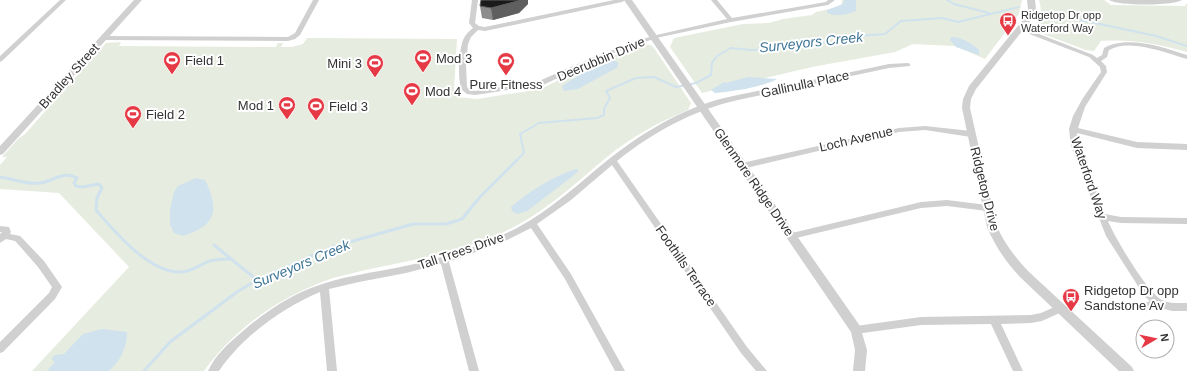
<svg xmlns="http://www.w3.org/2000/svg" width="1187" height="371" font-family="Arial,sans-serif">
<rect width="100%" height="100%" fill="#fff"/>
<path fill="#e6ecdf" d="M842,0H1022L1019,14L985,59L955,46L913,44L895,52L812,67L702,93L670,47L674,38L743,24L769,23L783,19L812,15L816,12L839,7L842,3Z
M1039,0H1104L1111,5L1185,6L1187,3V52C1157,44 1132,39 1101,41L1094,51L1086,50L1035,31L1033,29C1040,19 1043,12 1039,0Z
M307,38L457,39L454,89L457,97L477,99L541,89L586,66L644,44L651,45L654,48L691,103L688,110C659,122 631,137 607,157C579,180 553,205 521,223C463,256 396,261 333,278C281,296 237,326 204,371H32L129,267L59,193L0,189V165L7,157H2L18,139L25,134L106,43L121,42L119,46L271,47H276L278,43H283L281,47H292L303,44Z"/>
<path fill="#cfe2ee" d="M844,0H856V11C846,15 837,17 827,13V10L843,4Z
M951,37C962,37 971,43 979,50V55L956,47L950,40Z
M611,60L618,62V67L578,89L564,91L562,86L581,74L592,69V67H595Z
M748,77L777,79C763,87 732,92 715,93L711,90L724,82L726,83Z
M576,169L579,170L573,176L527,211L517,214L512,211L511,207C530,191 553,176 576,169Z
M196,178L205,180C220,210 216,226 183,236L174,233L170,225V210L174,192L178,186Z
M102,329L127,332C127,347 121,360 109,371H47L55,362L51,359L55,355L64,354L83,334Z"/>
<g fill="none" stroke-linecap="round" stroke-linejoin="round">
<path stroke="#cfe2ee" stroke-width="2" d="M947,0L954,4L989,13
M1043,12L1156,36L1187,46
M516,161L524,153L520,134L539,123L597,118L604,115V109L610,98L606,91L636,78L654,77L676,87L696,83L711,75L712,63L717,56L731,48L751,50L776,49L801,43L836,42L846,37L885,34L901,21L942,18L958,22L1019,7"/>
<path stroke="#cfe2ee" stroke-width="3" d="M0,177C13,179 28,185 41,183C54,181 64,170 77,178L74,183L76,186L82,187L99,184L102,188L97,198L96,210C115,232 149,273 181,272C190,272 198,266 207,262C214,259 223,259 231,259
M214,245L257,280
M144,371L170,342L237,292L257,280L332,247L413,224H446L462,219L480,197L517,160"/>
<path fill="#d0d0d0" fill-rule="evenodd" d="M60,0H66L2,61L0,62V56Z
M313,0H319L300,35L295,39L288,41L104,40L101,38L104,36L288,37L295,33Z
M472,0H478L475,23L479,26L485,27L614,0H625L622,2L485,31L478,30L471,37L468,44L466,64L467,87L471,90L475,91L539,81L596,56L652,36L727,19L711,0H717L732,18L826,2L828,0H835L828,5L731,22L656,38L600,58L543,85L475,95L467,94L462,90C457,80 459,50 463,40C465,35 469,31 473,28L469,23Z
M1109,0H1182C1173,6 1118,6 1109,0Z
M1021,27L1093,55L1097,58L1102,55L1104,48C1128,35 1162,47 1187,55V59C1165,53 1131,38 1109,50L1107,57L1101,61L1106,66L1107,72L1085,107L1078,128L1137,142L1187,144V150L1137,148L1077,133L1079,146L1105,214L1121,217L1187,218V224L1121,223L1108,221C1115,238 1147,292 1162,300C1169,304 1179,303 1187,303V311H1172L1157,307L1151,310L1145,311H1107L1104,310L1102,307L1104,304L1107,303H1145L1150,301L1145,297L1106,236L1071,146L1069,129L1073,116L1083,98L1101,72L1100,67L1089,57L1019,30V28Z
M908,63L910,64V66L889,68L738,100C693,110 652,133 617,161L747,347L767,371H756L741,353L612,165L571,200L537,224L571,274L625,371H615L565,279L531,228L503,242L449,262L479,371H469L441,264L406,273L359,282L329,289L337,371H327L320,292C282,308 242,337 219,371H208C215,355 230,342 243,331C264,313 286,298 311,288C341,276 373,273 405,266C443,258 481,246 517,228C551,210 579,183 609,159C635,138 669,117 701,105C725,96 751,93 776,87C814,80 851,72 889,64Z
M925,126L971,131L975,134L971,137L925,130L899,132L742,169L738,166L742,163L899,128Z
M947,200L987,205L990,206L991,208L990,210L987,211L947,206L921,208L792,239L789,238L788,236L789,234L792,233L921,202Z
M0,226L9,227L11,232L10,234L20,236L23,239L44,261L62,287L55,299L3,352L0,353V342L49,293L52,287L38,267L17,243L15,241L6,239L0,243V234L2,232H0Z
M1061,304L1064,305L1066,308L1064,311L1042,321L1031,323L1001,324L1023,371H1013L991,324L921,325L856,334L853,333L851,330L853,327L856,326L921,317L1031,315L1041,313Z"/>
<path fill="#d0d0d0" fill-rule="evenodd" d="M134,0H142L3,154L0,155V146Z
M624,0H632L860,326L867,350L865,371H853L855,350L851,332Z
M1027,0H1035L1036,9L1034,16L976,89L971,99L970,108L997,227C1005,244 1015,257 1028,271L1132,367L1134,371H1119L1020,277C1006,262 995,246 987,227L962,108L963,99L969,86L1026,16L1028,9Z"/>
</g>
<path fill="#8c8c8c" d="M528,4L519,13L493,20L482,18L480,6Z"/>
<path fill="#5f5f5f" d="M519,0H528V4L519,13L493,20L491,8Z"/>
<path fill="#1a1a1a" stroke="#5f5f5f" d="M481,0H519L518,1L491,8L480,6Z"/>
<defs>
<symbol id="bus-pin" viewBox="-11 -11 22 30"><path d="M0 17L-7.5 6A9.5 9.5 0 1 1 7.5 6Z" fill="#e63946" stroke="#fff"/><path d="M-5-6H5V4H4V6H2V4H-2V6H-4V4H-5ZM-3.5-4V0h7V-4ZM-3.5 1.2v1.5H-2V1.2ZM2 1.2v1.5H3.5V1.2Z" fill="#fff"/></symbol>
<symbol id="stadium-pin" viewBox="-11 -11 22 30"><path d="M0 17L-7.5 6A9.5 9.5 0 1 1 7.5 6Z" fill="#e63946" stroke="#fff"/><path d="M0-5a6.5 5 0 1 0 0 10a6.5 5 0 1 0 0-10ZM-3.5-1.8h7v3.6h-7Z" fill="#fff"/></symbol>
</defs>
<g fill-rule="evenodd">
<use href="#bus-pin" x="998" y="11" width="20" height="27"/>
<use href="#stadium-pin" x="413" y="48" width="20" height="27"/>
<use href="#stadium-pin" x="162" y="50" width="20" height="27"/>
<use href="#stadium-pin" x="496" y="51" width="20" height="27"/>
<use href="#stadium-pin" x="365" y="53" width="20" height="27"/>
<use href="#stadium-pin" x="402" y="81" width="20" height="27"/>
<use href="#stadium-pin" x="277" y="95" width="20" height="27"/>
<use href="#stadium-pin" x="306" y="96" width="20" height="27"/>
<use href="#stadium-pin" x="123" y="104" width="20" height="27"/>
<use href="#bus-pin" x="1061" y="287" width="20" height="27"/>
</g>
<g text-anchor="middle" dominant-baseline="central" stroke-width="4" stroke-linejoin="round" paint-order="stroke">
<g font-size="11" fill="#333" stroke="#fff" text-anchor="start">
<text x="1021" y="15">Ridgetop Dr opp<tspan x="1021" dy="13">Waterford Way</tspan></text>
</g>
<g font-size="13" fill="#333" stroke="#fff" text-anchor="start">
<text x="436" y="58">Mod 3</text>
<text x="185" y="60">Field 1</text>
<text x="362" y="63" text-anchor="end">Mini 3</text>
<text x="506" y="84" text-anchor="middle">Pure Fitness</text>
<text x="425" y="91">Mod 4</text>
<text x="274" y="105" text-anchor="end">Mod 1</text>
<text x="329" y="106">Field 3</text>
<text x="146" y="114">Field 2</text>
<text x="1084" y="290">Ridgetop Dr opp<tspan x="1084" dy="15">Sandstone Av</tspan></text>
</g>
<g font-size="13" fill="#333" stroke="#fff">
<text transform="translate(601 59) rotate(-23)">Deerubbin Drive</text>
<text transform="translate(69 76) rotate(-48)">Bradley Street</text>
<text transform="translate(805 84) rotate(-12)">Gallinulla Place</text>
<text transform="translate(856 139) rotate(-13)">Loch Avenue</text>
<text transform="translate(1089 178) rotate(71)">Waterford Way</text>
<text transform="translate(754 182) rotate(55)">Glenmore Ridge Drive</text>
<text transform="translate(985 189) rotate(76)">Ridgetop Drive</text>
<text transform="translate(461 251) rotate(-19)">Tall Trees Drive</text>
<text transform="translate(686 266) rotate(55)">Foothills Terrace</text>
</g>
<g font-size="14" font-style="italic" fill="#3f7597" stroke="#fff">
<text transform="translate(811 42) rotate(-6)">Surveyors Creek</text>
<text transform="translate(301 264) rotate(-23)">Surveyors Creek</text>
</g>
</g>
<g transform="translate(1155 339) rotate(81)"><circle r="19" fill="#ffffff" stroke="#adadad"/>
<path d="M0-3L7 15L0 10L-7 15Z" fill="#e63946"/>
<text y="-6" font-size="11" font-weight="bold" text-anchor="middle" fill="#333333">N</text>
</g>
</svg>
